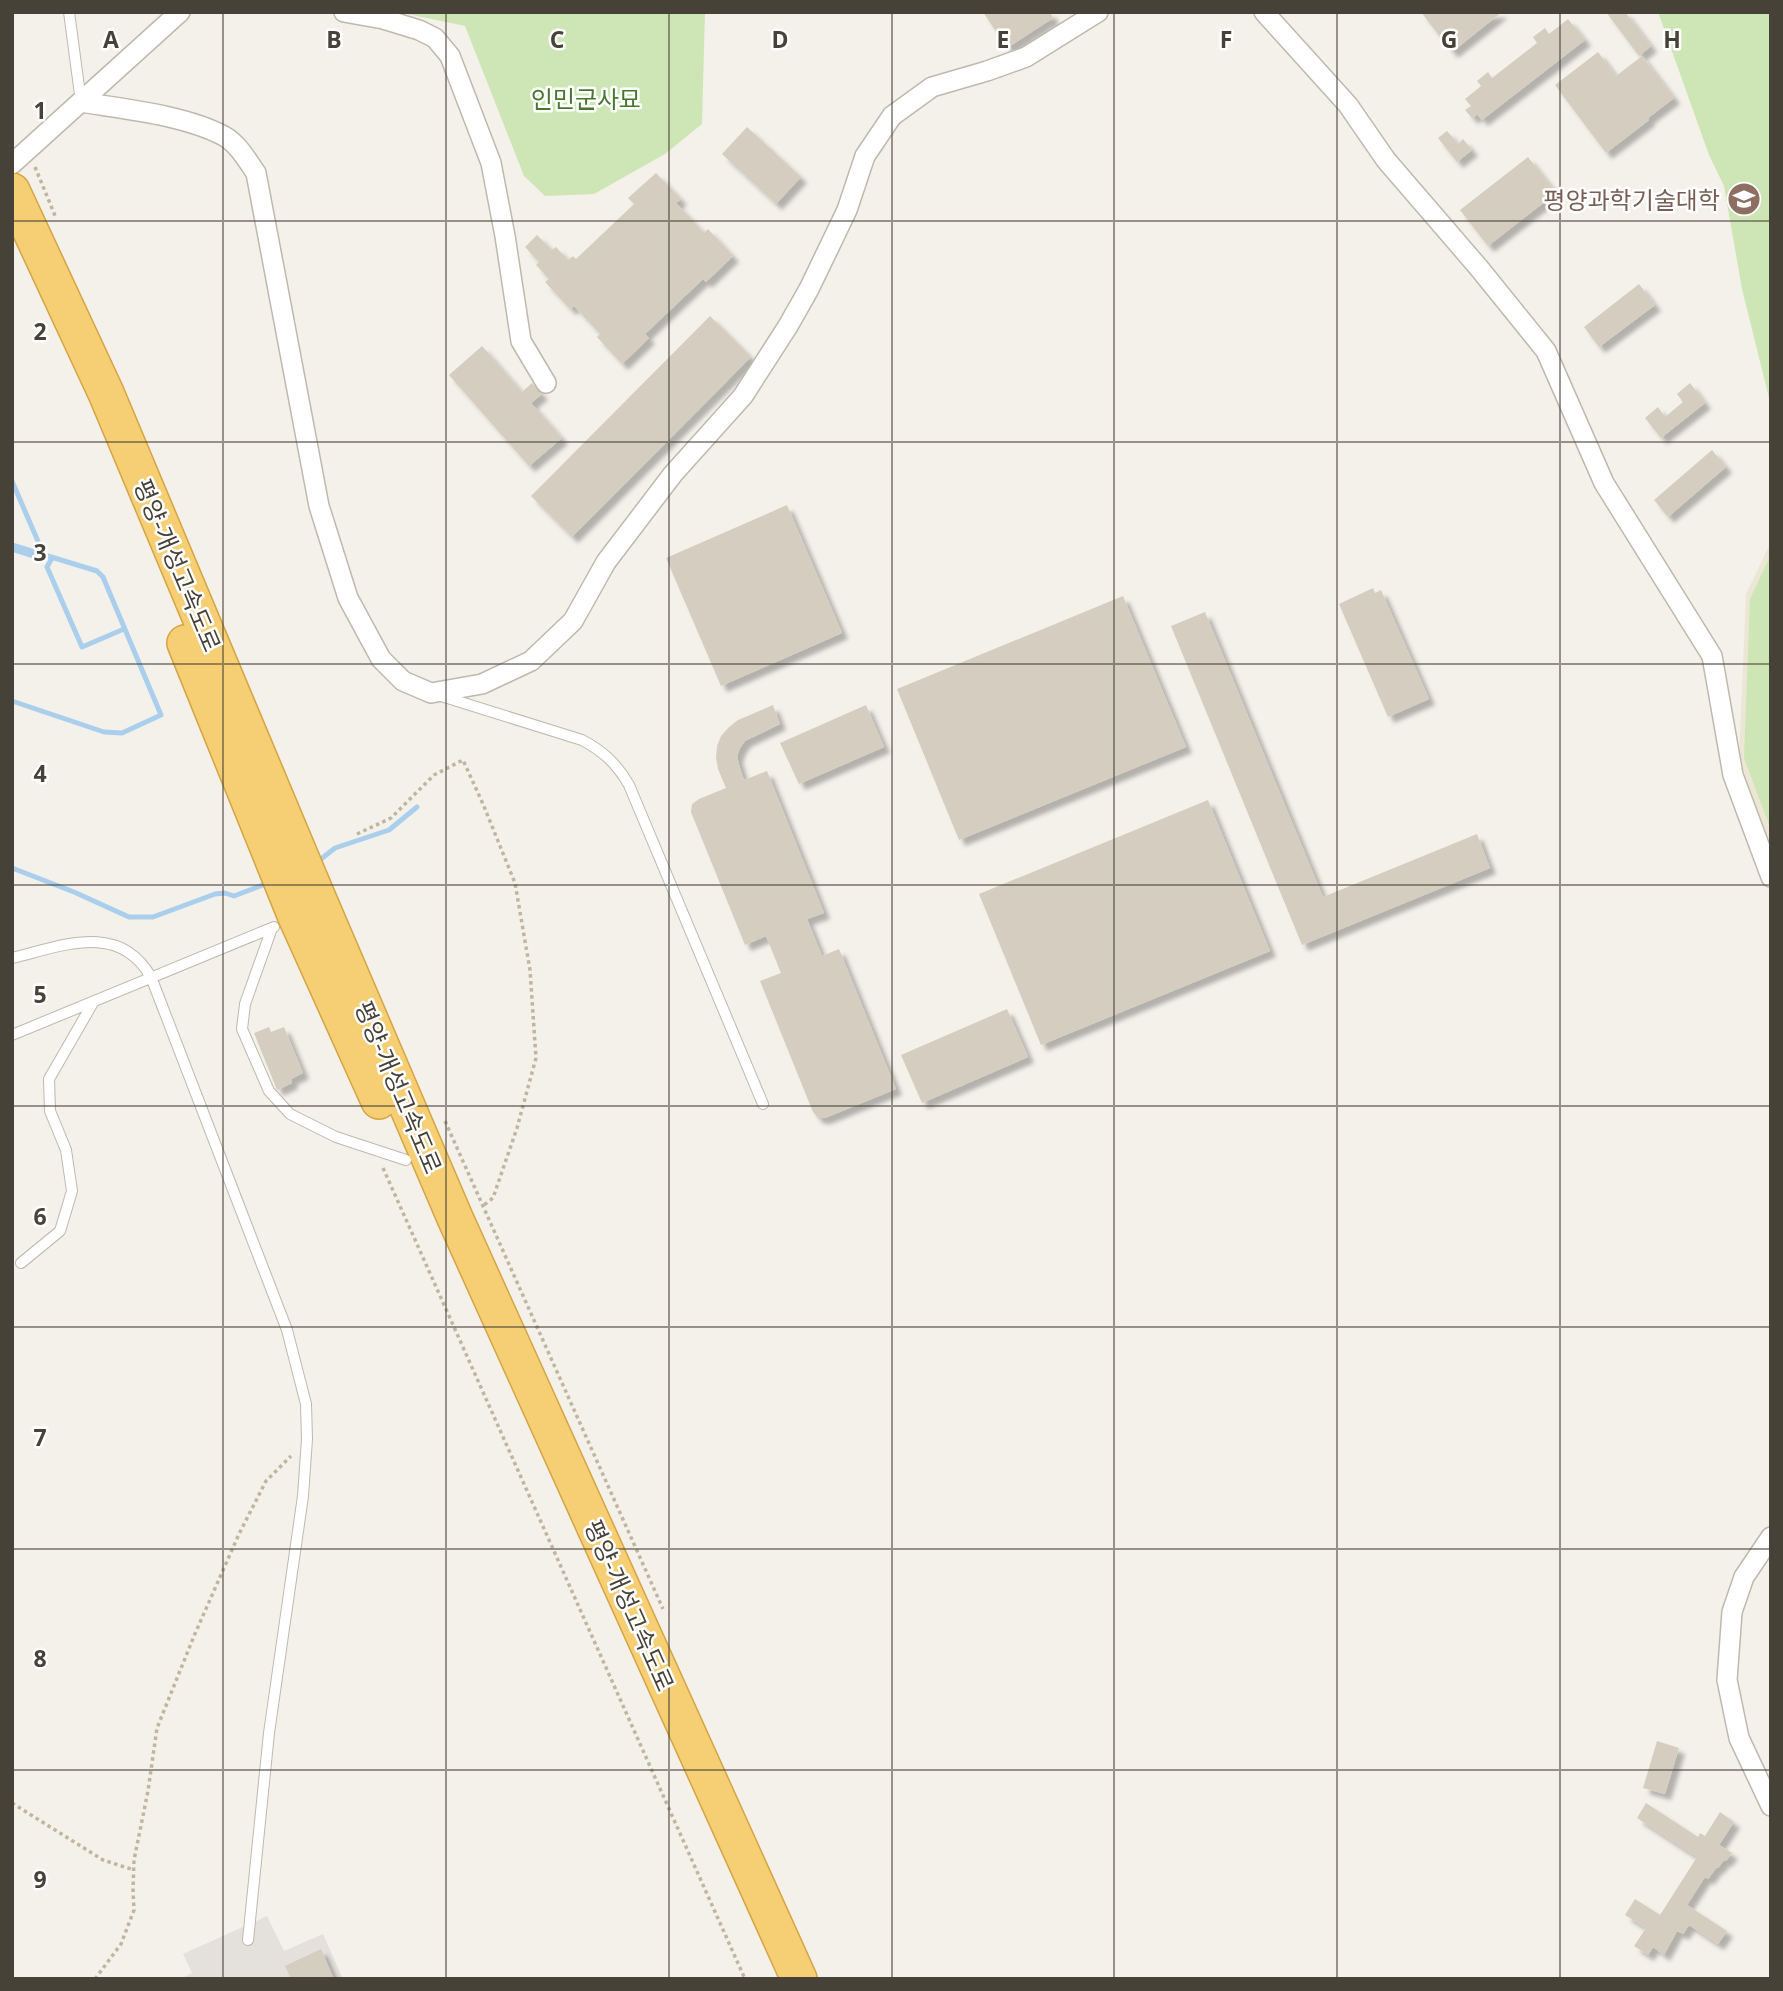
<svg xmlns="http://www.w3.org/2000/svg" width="1783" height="1991" font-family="'Open Sans','Noto Sans KR',sans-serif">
<defs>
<filter id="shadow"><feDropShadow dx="6" dy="6" stdDeviation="2" flood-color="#0004"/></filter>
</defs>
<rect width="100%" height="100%" fill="#f4f1ea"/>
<path fill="#e4e0db" d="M267,1916L284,1951L323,1934L343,1979H180L192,1973L183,1954Z"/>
<path fill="#ece6d5" d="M1771,542V851L1739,757L1746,594Z"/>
<path fill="#cee6b5" d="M398,12H705L702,124L665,154L594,194L545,196L524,176L465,26Z
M1658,12H1771V406L1742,289L1724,186L1709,155Z
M1771,554V830L1744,758L1750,599Z"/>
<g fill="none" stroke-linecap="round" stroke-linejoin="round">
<path stroke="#aacfed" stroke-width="5" d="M12,481L40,546V558L12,549
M12,545L97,571L103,577L161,715L122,733L104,732L12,701
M52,558L47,567L82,647L124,629
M316,863L335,848L389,830L417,807
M12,868L74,892L129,917H153L215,894L225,893L234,896L268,883"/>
</g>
<path fill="#d5cdc0" filter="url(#shadow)" d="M983,12H1050L1053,18L1007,48Z
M1421,12H1502L1452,52Z
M1606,12H1625L1651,46L1639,56Z
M1568,19L1585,40L1482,120L1477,114L1472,118L1465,110L1471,106L1465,99L1481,86L1477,81L1488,72L1492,78L1537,43L1533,37L1545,28L1549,34Z
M1598,52L1616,76L1642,56L1674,98L1648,118L1649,120L1606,153L1555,85Z
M747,127L801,177L776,204L722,154Z
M1447,131L1458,144L1463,139L1472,150L1457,162L1438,138Z
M1528,157L1556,193L1488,246L1460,210Z
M656,173L681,199L676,203L704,233L708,229L733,256L706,282L703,279L645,334L649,338L622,364L597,337L600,334L574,306L570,309L545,282L549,279L536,265L539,262L525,247L537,235L552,250L556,247L568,260L573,256L576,259L634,204L628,198Z
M1639,284L1655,305L1599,347L1584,327Z
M710,316L751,357L572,537L531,496Z
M482,346L522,392L532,383L542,394L531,403L562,438L529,466L449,375Z
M1690,383L1705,403L1661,438L1645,418L1658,407L1665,417L1683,402L1677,394Z
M1712,450L1726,467L1668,517L1654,500Z
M787,505L842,633L721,686L666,558Z
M1373,588L1375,593L1381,590L1429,699L1388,717L1339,604Z
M1123,596L1186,747L959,840L897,689Z
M1205,612L1323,897L1477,834L1490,868L1302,945L1171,626Z
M773,705L780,724L745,741L740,748L737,756L739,765L744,780L767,771L824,913L807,919L822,956L839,949L896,1089L825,1118H818L813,1112L760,981L781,973L766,936L745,945L691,812L692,804L699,799L726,788L718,769L716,758L717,746L721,736L729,727L738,720Z
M866,705L884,747L799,784L780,743Z
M1208,800L1270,951L1041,1045L979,894Z
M1007,1009L1028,1057L922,1103L901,1055Z
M269,1027L271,1032L284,1027L303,1073L291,1079L292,1083L277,1090L254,1033Z
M1657,1741L1679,1748L1665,1794L1643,1788Z
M1646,1803L1698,1837L1700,1833L1705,1836L1720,1812L1734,1822L1719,1845L1732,1853L1726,1861L1724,1860L1718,1868L1717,1867L1708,1879L1705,1877L1687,1905L1727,1931L1718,1944L1689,1925L1683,1934L1677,1931L1664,1955L1653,1947L1648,1955L1634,1946L1646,1928L1625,1915L1635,1899L1660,1915L1697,1857L1637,1818Z
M321,1949L334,1979H291L285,1966Z"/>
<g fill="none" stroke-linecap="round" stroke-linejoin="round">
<defs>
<path id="lane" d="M69,12L81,102
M438,695L582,740C603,751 617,764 629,785L763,1104
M272,928L245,1004L242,1029L269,1091L290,1114L336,1137L406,1160
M12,958C62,946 119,921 151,977L287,1330L306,1404L307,1439L303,1496L269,1733L248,1940
M12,1035L274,927
M21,1263L60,1231L72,1191L66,1150L50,1111L49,1079L94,1001"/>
<path id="street" d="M344,12L383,19L419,30L435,38L450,56L491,163L505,236L521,341L546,383
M1264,12L1348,105L1386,160L1479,268L1546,351L1604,483L1712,656L1733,775L1771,877
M81,102C124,109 185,115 224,136C238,144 247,160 256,173L319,506L348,598L381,659L403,681L431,693L482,684L531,661L573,621L606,562L673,474L743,396L788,326L809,289L847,210L865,156L892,116L932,87L987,71L1026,57L1098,12
M12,164L180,12
M1771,1537L1744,1577L1732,1612L1727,1680L1739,1738L1771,1806"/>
<path id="highway" d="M12,191L106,393L315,891L455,1218L799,1979
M185,643L296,917L379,1101"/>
</defs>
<use href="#lane" stroke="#bfb9ad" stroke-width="12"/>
<use href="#street" stroke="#bfb9ad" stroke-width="22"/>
<use href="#highway" stroke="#d5a443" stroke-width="38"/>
<path stroke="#c0b59f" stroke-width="3.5" stroke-dasharray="3.5 3.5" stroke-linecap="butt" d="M35,167L56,218
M357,834L391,818L434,775L463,760L483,804L515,883L530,970L536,1058L517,1128L493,1198L484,1205
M445,1121L663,1609
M383,1168L745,1979
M12,1803L103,1860L134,1870
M95,1979L121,1944L134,1910L133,1890L134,1860L148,1791L157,1728L194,1636L239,1534L266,1481L291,1456"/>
<use href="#lane" stroke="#fff" stroke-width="10"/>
<use href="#street" stroke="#fff" stroke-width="19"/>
<use href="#highway" stroke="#f6ce73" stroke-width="35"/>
</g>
<path fill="none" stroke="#474238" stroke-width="2" stroke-opacity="0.55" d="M223,12V1979M446,12V1979M669,12V1979M892,12V1979M1114,12V1979M1337,12V1979M1560,12V1979M12,221H1771M12,442H1771M12,664H1771M12,885H1771M12,1106H1771M12,1327H1771M12,1549H1771M12,1770H1771"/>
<defs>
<symbol id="university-disc" viewBox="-11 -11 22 22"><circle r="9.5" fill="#8d6e63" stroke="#fff"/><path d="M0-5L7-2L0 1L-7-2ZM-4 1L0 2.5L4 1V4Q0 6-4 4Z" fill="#fff"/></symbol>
</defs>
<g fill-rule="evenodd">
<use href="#university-disc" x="1725" y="180" width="38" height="38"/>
</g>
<g text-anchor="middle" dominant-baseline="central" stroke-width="5" stroke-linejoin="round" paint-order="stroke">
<g font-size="24" fill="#47772e" stroke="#fff">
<text x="586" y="98">인민군사묘</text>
</g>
<g font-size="24" fill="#785e54" stroke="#fff" text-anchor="end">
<text x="1720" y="199">평양과학기술대학</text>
</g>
<g font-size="24" fill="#474238" stroke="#fff">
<text transform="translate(178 565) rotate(67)">평양-개성고속도로</text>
<text transform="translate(399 1087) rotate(67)">평양-개성고속도로</text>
<text transform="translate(630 1605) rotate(66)">평양-개성고속도로</text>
</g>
</g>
<g font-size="23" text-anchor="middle" font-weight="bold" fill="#474238" stroke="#fff" stroke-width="5" stroke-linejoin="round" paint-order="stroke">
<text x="111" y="48">A</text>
<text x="334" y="48">B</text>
<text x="557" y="48">C</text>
<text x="780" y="48">D</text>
<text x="1003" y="48">E</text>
<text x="1226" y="48">F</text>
<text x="1449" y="48">G</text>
<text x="1672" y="48">H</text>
<text x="40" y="119">1</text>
<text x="40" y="340">2</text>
<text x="40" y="561">3</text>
<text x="40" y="782">4</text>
<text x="40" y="1003">5</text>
<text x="40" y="1225">6</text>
<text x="40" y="1446">7</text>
<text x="40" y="1667">8</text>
<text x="40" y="1888">9</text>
</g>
<rect width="1783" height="1991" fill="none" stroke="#474238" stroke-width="28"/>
</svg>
